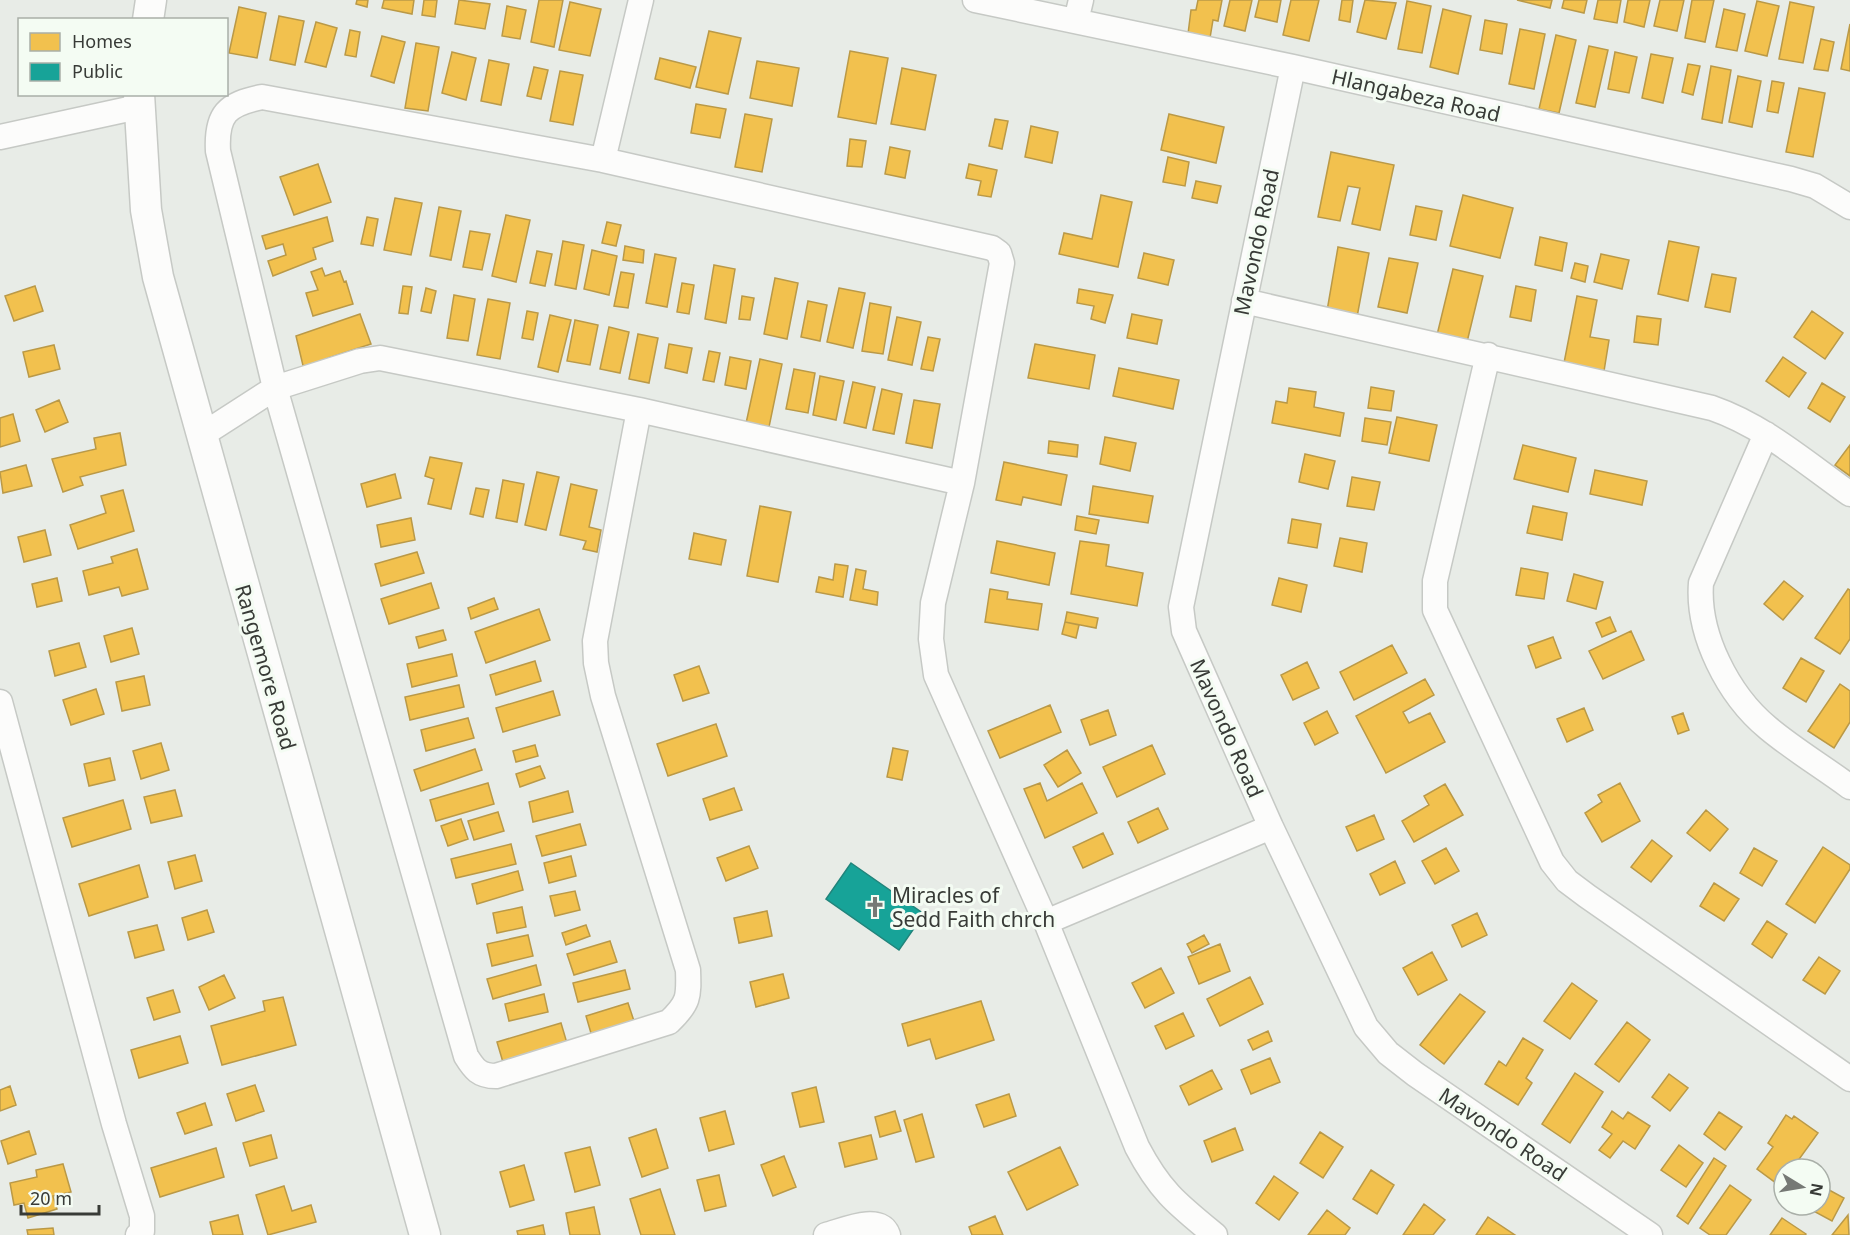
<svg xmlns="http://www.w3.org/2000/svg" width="1850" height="1235" font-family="'Noto Sans',sans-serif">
<rect width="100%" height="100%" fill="#e8ece7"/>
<path fill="#f2c14e" stroke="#ba9947" stroke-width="1.5" d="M357,0H368L367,7L356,4Z
M384,0H414L412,14L382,8Z
M424,0H437L435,17L422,15Z
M459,0L490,4L485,29L455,24Z
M539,0H563L554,47L531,42Z
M1198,0H1222L1218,21L1213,20L1210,38L1188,34L1191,10H1196Z
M1230,0H1252L1245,31L1224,26Z
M1259,0H1281L1277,22L1255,17Z
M1291,0H1319L1309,41L1283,35Z
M1342,0H1353L1350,22L1339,20Z
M1365,0L1396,3L1386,39L1357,32Z
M1517,0H1552L1550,8Z
M1564,0H1587L1584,13L1562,8Z
M1598,0H1621L1617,23L1594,19Z
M1628,0H1650L1644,27L1624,22Z
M1660,0H1684L1677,31L1654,26Z
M1692,0H1714L1705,42L1685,38Z
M1407,1L1431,6L1422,53L1398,49Z
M1757,1L1779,6L1767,56L1745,51Z
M570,2L601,9L590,56L559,50Z
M1790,2L1814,7L1803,63L1779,59Z
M507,6L526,10L520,39L502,36Z
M239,7L266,13L257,58L229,53Z
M1443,9L1471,16L1458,74L1430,67Z
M1724,9L1745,14L1737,51L1716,47Z
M279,16L304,21L295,65L270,60Z
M1485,20L1507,24L1502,54L1480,50Z
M316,22L337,28L326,67L305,62Z
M1850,24V71L1841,69Z
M1520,29L1545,34L1534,89L1509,84Z
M350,30L360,32L356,57L345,55Z
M709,31L741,38L728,94L696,87Z
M1556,35L1576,40L1559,113L1539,109Z
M382,36L405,42L394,83L371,76Z
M1821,39L1834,42L1828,71L1814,69Z
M416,43L439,47L428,111L405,108Z
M1589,46L1608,50L1595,107L1576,103Z
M850,51L888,58L876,124L838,117Z
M452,52L476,58L466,100L442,93Z
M1615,52L1637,57L1629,93L1608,89Z
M1651,54L1673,58L1663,103L1642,98Z
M660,58L696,67L690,88L655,79Z
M489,60L509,64L501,105L481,101Z
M757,61L799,68L792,106L750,98Z
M1688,64L1700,66L1693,95L1682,92Z
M1711,66L1731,70L1722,123L1702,119Z
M534,67L548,70L541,99L527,96Z
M902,68L936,75L925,130L891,124Z
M560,71L583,75L573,125L550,121Z
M1738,76L1761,81L1752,127L1729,122Z
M1772,81L1784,83L1778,113L1767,111Z
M1799,88L1825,93L1813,157L1786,152Z
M696,104L726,109L720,138L691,133Z
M745,114L772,119L762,172L735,167Z
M1169,114L1224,127L1216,163L1161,150Z
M995,119L1008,121L1002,149L989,146Z
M1031,126L1058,132L1052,163L1025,157Z
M850,139L866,141L862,167L847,166Z
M890,147L910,151L905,178L885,174Z
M1331,152L1394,165L1380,230L1352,224L1360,188L1348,186L1340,221L1318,217Z
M1168,157L1189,162L1185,186L1163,182Z
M318,164L331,202L294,215L280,177Z
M969,164L997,170L991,197L978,195L981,181L966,178Z
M1196,181L1221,186L1217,203L1192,198Z
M1101,195L1132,202L1118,267L1059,254L1064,233L1092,239Z
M1463,195L1513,208L1500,258L1450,246Z
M395,198L422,203L411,255L384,250Z
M1416,206L1442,211L1436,240L1410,235Z
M439,207L461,211L451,260L430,256Z
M506,215L530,220L516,282L492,276Z
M327,217L333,241L313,248L316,259L273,276L268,261L286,255L283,244L266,249L262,236Z
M367,217L378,219L373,246L361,244Z
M607,222L621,225L616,246L602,243Z
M470,231L490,234L482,270L463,267Z
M1540,237L1567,243L1562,271L1535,265Z
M563,241L584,245L576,289L555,285Z
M1669,241L1699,247L1688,301L1658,294Z
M625,246L644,250L643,263L623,260Z
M1338,247L1369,253L1357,317L1327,311Z
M592,250L617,256L609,295L584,289Z
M537,251L552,254L545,286L530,283Z
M1144,253L1174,260L1168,285L1138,278Z
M655,254L676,258L667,307L646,303Z
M1601,254L1629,260L1622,289L1594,282Z
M1389,258L1418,263L1407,313L1378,307Z
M1575,263L1588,266L1585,282L1571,278Z
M714,265L735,269L726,323L705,319Z
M322,268L325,276L340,271L344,282L346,281L353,304L313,316L306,293L318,290L311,272Z
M1453,269L1483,276L1467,342L1437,335Z
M621,272L634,274L628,308L614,306Z
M1712,274L1736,278L1730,312L1705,307Z
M775,278L798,283L787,339L764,334Z
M682,283L694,285L689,314L677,312Z
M35,286L43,311L14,321L5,296Z
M403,286L412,287L408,314L399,313Z
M1516,286L1536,290L1531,321L1510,317Z
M426,288L436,291L431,313L421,311Z
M839,288L865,293L853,348L827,342Z
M1079,289L1113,295L1105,323L1091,319L1094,306L1077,303Z
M454,295L475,299L468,341L447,338Z
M742,296L754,298L750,320L739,319Z
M1577,296L1597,300L1590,337L1609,340L1604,371L1564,363Z
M488,299L510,303L500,359L477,355Z
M808,301L827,305L820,341L801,337Z
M870,303L891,307L883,354L862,351Z
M527,311L538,313L533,340L522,338Z
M1812,311L1843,333L1825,359L1794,337Z
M360,314L371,344L328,358L330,368L305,374L296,336Z
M1132,314L1162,320L1157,344L1127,338Z
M550,315L571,320L558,372L538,367Z
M1637,316L1661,319L1658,345L1634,342Z
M897,317L921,322L912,365L888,360Z
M575,320L598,325L590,365L567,361Z
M609,327L629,332L620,373L600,369Z
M638,334L658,338L649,383L629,379Z
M928,337L940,339L933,371L921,369Z
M669,344L692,348L687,373L665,368Z
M1035,344L1095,355L1089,389L1028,378Z
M54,345L60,369L29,377L23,352Z
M709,351L720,353L714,382L703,380Z
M730,357L751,361L746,389L725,385Z
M1783,357L1806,373L1789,397L1766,381Z
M760,359L782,364L768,432L745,428Z
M1119,368L1179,380L1173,409L1113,396Z
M794,369L815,373L808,413L786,409Z
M820,376L844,381L836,420L813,415Z
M853,382L875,387L866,428L844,423Z
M1822,383L1845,397L1830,422L1808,408Z
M1371,387L1394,391L1391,411L1368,408Z
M1289,388L1316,392L1314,407L1344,413L1340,436L1272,423L1276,401L1287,403Z
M882,389L902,394L894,434L873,430Z
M59,400L68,422L45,432L36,410Z
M914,400L940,404L932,448L906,443Z
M13,414L20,441L0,447V418Z
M1397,417L1437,425L1429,461L1389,453Z
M1365,418L1391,422L1387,445L1362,441Z
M120,433L126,465L80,477L83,485L63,492L52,459L96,449L94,438Z
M1105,437L1136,443L1130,471L1100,464Z
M1049,441L1078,445L1077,457L1048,453Z
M1523,445L1576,458L1568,492L1514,479Z
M1850,445V476L1835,465Z
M1305,454L1335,461L1328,489L1299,482Z
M430,457L462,463L451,509L428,504L434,479L425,476Z
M1004,462L1067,475L1061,505L1023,497L1021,505L996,500Z
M26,465L32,486L3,493L0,472Z
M1595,470L1647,481L1642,505L1590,494Z
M537,472L559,477L546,530L525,525Z
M395,474L401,498L367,507L361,484Z
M1352,477L1380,482L1374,510L1347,506Z
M503,480L524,484L517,522L496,518Z
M571,484L597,490L589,527L601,530L597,552L583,549L586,541L560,535Z
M1093,486L1153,496L1148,523L1089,514Z
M476,488L489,490L483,517L470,514Z
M123,490L134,531L78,549L70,525L106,513L101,496Z
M760,506L791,512L778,582L747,576Z
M1533,506L1567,513L1562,540L1527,533Z
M1077,516L1099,520L1096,534L1075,530Z
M411,518L415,540L381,547L377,525Z
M1292,519L1321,524L1317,548L1288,543Z
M45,530L51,555L24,562L18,537Z
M694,533L726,540L721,565L689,559Z
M1340,538L1367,543L1362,572L1334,566Z
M997,541L1055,553L1049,585L991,573Z
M1080,541L1109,545L1106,566L1143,573L1137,606L1071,594Z
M137,549L148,589L122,596L119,587L89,595L83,571L113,563L111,557Z
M417,552L424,573L381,586L375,564Z
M835,564L848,566L843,597L816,592L819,577L833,580Z
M1521,568L1548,573L1544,599L1516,595Z
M856,569L866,571L863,589L878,592L877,605L850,600Z
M1574,574L1603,582L1596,609L1567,601Z
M57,578L62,601L37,607L32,584Z
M1279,578L1307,585L1301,612L1272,605Z
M1784,581L1803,596L1783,620L1764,604Z
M431,583L439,608L389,624L381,599Z
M990,589L1008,592L1007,599L1042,604L1038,630L985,622Z
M1848,589L1850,590V639L1840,654L1815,638Z
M494,598L498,609L471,619L468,608Z
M539,609L550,640L486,663L475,632Z
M1067,612L1098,618L1096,628L1065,622Z
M1610,617L1616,631L1602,637L1596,623Z
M1065,622L1079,625L1076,638L1062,634Z
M132,628L139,654L111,662L104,636Z
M443,630L446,640L419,648L416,637Z
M1631,631L1644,660L1603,679L1589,651Z
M1553,637L1561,658L1536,668L1528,646Z
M79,643L86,667L55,676L49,651Z
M1392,645L1407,673L1354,700L1340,672Z
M452,654L457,676L412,687L407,664Z
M1801,658L1824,671L1806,702L1783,688Z
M535,661L541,681L496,695L490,675Z
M1307,662L1319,688L1293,700L1281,675Z
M699,666L709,693L683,701L674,675Z
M144,676L150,705L122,711L116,682Z
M1425,679L1434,695L1403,712L1409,723L1430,713L1445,742L1386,773L1356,716Z
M1840,684L1850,691V722L1834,748L1808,731Z
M459,685L464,707L410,720L405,697Z
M96,689L104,714L71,725L63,700Z
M553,691L560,715L503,732L496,708Z
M1050,705L1061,732L1000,758L988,731Z
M1584,708L1593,730L1567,742L1557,719Z
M1108,710L1116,735L1090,745L1081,720Z
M1327,711L1338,733L1315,745L1304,723Z
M1683,713L1689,730L1678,734L1672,717Z
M468,718L474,738L426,751L421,730Z
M716,724L727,756L668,776L657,744Z
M161,743L169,770L141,779L133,751Z
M535,745L538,756L516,762L513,751Z
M1152,745L1165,774L1117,797L1103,767Z
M893,748L908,751L902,780L887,777Z
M475,749L482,770L421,791L414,770Z
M1067,750L1081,773L1058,787L1044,765Z
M110,758L115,780L89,786L84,764Z
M540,766L545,778L520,787L516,774Z
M488,783L494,804L436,821L430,800Z
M1040,783L1047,801L1082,783L1097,813L1045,838L1024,789Z
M1620,783L1640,821L1602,842L1585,813L1602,802L1598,795Z
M1445,784L1463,815L1414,842L1402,821L1429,805L1424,796Z
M734,788L742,810L710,820L703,799Z
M175,790L182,816L151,823L144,797Z
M568,791L573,812L533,822L529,802Z
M123,800L131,829L72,847L63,818Z
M1158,808L1168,829L1138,843L1128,822Z
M1706,810L1728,829L1710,851L1687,833Z
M498,812L504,831L474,840L468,821Z
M1374,815L1384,839L1357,851L1346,827Z
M461,819L468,839L448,846L441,826Z
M580,824L586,845L542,856L536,836Z
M1103,833L1113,854L1083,868L1073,847Z
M1652,840L1672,856L1651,882L1631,867Z
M511,844L516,864L456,878L451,859Z
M749,846L758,868L726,881L717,858Z
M1823,847L1850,865V869L1815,923L1786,904Z
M1446,848L1459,871L1435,884L1422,861Z
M1754,848L1777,861L1762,886L1740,873Z
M195,855L202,881L175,889L168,862Z
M571,856L576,876L549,883L544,863Z
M1395,861L1405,883L1380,895L1370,874Z
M139,865L148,897L89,916L79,884Z
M518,871L523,890L477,904L472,884Z
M1714,883L1739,899L1724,921L1700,906Z
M575,891L580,910L555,916L550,896Z
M522,907L526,927L497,933L493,913Z
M207,910L214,932L188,940L182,918Z
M767,911L772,936L739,943L734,918Z
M1477,913L1487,935L1462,947L1452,925Z
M1767,921L1787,934L1772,958L1752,944Z
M157,925L164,950L135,958L128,932Z
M586,925L590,936L566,945L562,933Z
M528,935L533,956L492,966L487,944Z
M1204,935L1209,944L1192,953L1187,944Z
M610,941L617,962L574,975L567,954Z
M1220,944L1230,971L1199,984L1188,957Z
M1432,952L1447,980L1418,995L1403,968Z
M1819,957L1840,971L1825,994L1803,980Z
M536,965L541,985L493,999L487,979Z
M1161,968L1174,993L1145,1008L1132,983Z
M625,970L630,989L578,1002L573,983Z
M783,974L789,998L756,1007L750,982Z
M224,975L235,998L209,1010L199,987Z
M1250,977L1263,1004L1220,1026L1207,999Z
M1572,983L1597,1001L1570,1039L1544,1021Z
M173,990L180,1012L154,1020L147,998Z
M544,994L548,1012L509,1021L505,1004Z
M1460,994L1485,1012L1444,1064L1420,1045Z
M283,997L296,1045L222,1065L211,1026L265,1011L263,1001Z
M981,1001L994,1040L936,1059L930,1039L908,1046L902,1024Z
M628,1003L636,1027L593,1040L586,1016Z
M1183,1013L1194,1036L1166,1049L1155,1026Z
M1627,1022L1650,1040L1619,1082L1595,1064Z
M561,1023L569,1050L505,1069L497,1042Z
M1268,1031L1272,1041L1253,1050L1248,1040Z
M180,1036L188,1063L139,1078L131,1050Z
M1523,1038L1543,1050L1526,1078L1532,1083L1518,1105L1485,1084L1499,1061L1506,1066Z
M1270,1058L1280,1082L1251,1094L1241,1070Z
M1212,1070L1222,1089L1189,1105L1180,1086Z
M1575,1073L1603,1092L1570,1143L1542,1124Z
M1669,1074L1688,1088L1670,1111L1652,1097Z
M255,1085L264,1111L236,1121L227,1094Z
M10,1086L16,1105L0,1111V1090Z
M816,1087L824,1122L800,1127L792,1093Z
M1009,1094L1016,1116L984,1127L976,1105Z
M205,1103L212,1125L185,1134L177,1113Z
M725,1111L734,1144L709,1151L700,1118Z
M895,1111L901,1131L880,1137L875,1117Z
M1612,1111L1623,1119L1628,1112L1650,1126L1635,1149L1623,1141L1610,1158L1599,1150L1612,1134L1602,1127Z
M1719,1112L1742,1127L1725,1150L1704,1134Z
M922,1114L934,1157L916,1162L904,1120Z
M1786,1115L1792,1119L1794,1116L1818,1133L1792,1169H1784V1180L1780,1186L1757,1169L1773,1147L1768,1143Z
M1235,1128L1243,1150L1212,1162L1204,1141Z
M656,1129L668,1168L642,1177L629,1138Z
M29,1131L36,1154L8,1164L1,1141Z
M1320,1132L1343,1147L1323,1178L1300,1163Z
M271,1135L277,1158L250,1166L243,1143Z
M871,1135L877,1159L845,1167L839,1143Z
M1679,1145L1703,1163L1686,1187L1661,1170Z
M590,1147L600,1185L575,1192L565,1153Z
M1060,1147L1078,1185L1027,1210L1008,1172Z
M216,1148L224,1177L160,1197L151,1168Z
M784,1156L796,1187L773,1196L761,1165Z
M1714,1158L1726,1166L1688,1224L1677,1216Z
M63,1164L71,1192L53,1196L57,1209L28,1218L24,1203L14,1205L10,1183L37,1177L36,1170Z
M524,1165L534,1200L510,1207L500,1172Z
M1371,1170L1394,1185L1377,1214L1353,1199Z
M719,1175L726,1206L705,1211L697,1180Z
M1274,1176L1298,1193L1279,1220L1256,1203Z
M1730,1185L1751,1200L1726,1235H1710L1700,1228Z
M1820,1185L1844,1198L1832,1221L1806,1207L1820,1205Z
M284,1186L292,1211L311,1205L316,1222L268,1235L256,1195Z
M660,1189L675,1235H641L630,1199Z
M1424,1204L1445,1220L1433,1235H1403Z
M594,1207L600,1235H570L566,1213Z
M1327,1210L1350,1228L1345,1235H1308Z
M238,1215L243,1235H213L210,1222Z
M1848,1215L1849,1235H1832Z
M995,1216L1003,1235H972L969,1227Z
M1488,1217L1515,1235H1476Z
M1782,1218L1806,1234L1805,1235H1770Z
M543,1225L545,1235H518L517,1231Z
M53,1228L54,1235H28L27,1230Z"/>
<path fill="#17a398" stroke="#21847b" stroke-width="1.5" d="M851,863L924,914L899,950L826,899Z"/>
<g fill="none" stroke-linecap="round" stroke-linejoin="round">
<defs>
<path id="minor" d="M975,0L1293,67L1791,179L1815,186L1850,207
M1076,21L1081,0
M1293,67L1181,607L1184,631L1271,827L1366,1027L1388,1053L1415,1074L1650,1235
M0,137L138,107
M603,160L641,0
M1244,301L1712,408C1764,426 1806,463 1850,494
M1488,355L1435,581V610L1552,862L1567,881L1587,896L1850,1079
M639,410L595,641L596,663L603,696L688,970C689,997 689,1003 669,1022L496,1076C479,1076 474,1069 466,1056L275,388L218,151C216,114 227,104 262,97L603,160L992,248L999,253L1002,263L962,483L933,603L931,639L936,675L1046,922L1137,1147C1160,1191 1177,1204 1215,1235
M1766,434L1701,583C1697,634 1728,695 1768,728C1793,749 1823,767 1850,787
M202,435L275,388L360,361L380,358L639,410L962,483
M0,702L114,1124L142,1216V1231L138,1235
M1046,922L1271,827
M826,1235C842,1231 880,1213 888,1235"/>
<path id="tertiary" d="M148,20L151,0
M139,94L146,210L158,277L425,1235"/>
</defs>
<use href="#minor" stroke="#c6c9c5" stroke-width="27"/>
<use href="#tertiary" stroke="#c6c9c5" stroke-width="33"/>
<use href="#minor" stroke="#fcfcfb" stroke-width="24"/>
<use href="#tertiary" stroke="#fcfcfb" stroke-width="30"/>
</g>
<defs>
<symbol id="church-bare" viewBox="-9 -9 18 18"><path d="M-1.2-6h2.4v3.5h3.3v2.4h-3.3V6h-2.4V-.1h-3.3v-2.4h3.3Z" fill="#767975" stroke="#f4fcf3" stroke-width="2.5" paint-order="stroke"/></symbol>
</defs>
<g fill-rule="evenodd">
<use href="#church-bare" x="860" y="892" width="30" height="30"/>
</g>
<g text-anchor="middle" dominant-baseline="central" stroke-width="6" stroke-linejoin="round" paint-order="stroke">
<g font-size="21" fill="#383b37" stroke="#f4fcf3">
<text transform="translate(1416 95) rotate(13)">Hlangabeza Road</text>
<text transform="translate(1256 242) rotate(-78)">Mavondo Road</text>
<text transform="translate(266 667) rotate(74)">Rangemore Road</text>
<text transform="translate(1227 728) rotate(66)">Mavondo Road</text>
<text transform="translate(1503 1134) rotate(34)">Mavondo Road</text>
</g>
<g font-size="21" fill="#383b37" stroke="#f4fcf3" text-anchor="start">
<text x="892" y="895">Miracles of<tspan x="892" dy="24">Sedd Faith chrch</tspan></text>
</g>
</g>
<rect x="18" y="18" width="210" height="78" fill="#f4fcf3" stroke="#a9afa8" stroke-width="1.5"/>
<rect x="30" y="33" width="30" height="18" fill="#f2c14e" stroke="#a9afa8" stroke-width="1.5"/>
<text x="72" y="48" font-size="18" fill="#383b37">Homes</text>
<rect x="30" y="63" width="30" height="18" fill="#17a398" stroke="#a9afa8" stroke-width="1.5"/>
<text x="72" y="78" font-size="18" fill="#383b37">Public</text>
<g transform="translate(1802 1187) rotate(101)"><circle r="28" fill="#f4fcf3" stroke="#a9afa8" stroke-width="1.5"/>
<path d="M0-4.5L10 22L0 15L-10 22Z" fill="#767975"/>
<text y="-9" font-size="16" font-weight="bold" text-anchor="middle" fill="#383b37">N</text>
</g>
<path d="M21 1205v9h78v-9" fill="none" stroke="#383b37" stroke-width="3"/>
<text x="30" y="1205" font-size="18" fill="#383b37" stroke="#f4fcf3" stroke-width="4.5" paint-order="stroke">20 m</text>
</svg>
